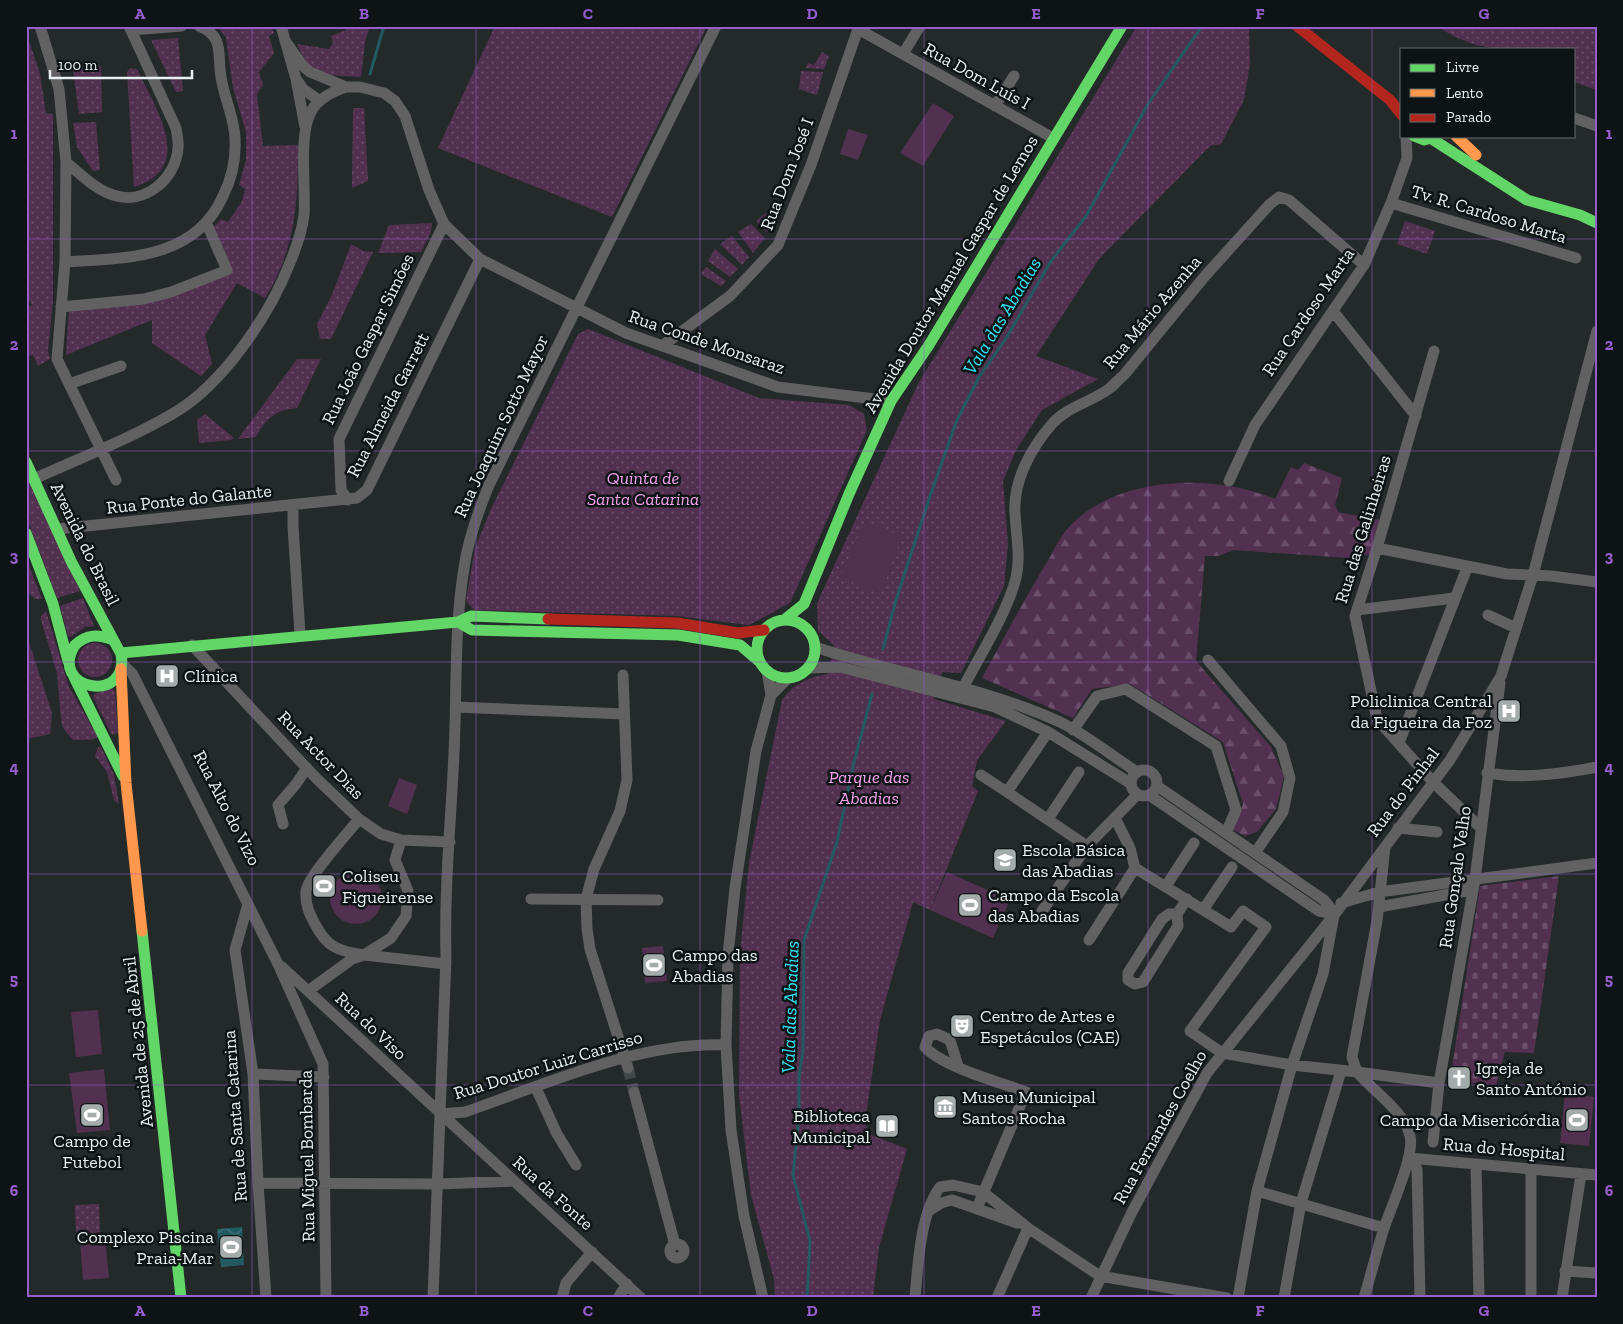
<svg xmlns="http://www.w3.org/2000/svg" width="1623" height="1324" font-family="'Zilla Slab',serif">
<defs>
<pattern id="grass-dots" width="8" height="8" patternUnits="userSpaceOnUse" patternTransform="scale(1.25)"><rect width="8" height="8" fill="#523150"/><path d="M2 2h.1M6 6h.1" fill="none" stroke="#6b4f6a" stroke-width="1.8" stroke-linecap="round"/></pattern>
<pattern id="forest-firs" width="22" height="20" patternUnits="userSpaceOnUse" patternTransform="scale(1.25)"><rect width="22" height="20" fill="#523150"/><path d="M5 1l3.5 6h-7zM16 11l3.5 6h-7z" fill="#6b4f6a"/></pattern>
<pattern id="cemetery-stones" width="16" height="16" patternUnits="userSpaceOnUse" patternTransform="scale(1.25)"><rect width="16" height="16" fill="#523150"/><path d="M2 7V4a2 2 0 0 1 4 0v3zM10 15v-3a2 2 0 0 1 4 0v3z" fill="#6b4f6a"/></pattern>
<pattern id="water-waves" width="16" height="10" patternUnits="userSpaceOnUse" patternTransform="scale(1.25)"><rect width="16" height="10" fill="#215a61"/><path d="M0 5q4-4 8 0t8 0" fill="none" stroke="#417278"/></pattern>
</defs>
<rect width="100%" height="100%" fill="#242a2a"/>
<path fill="url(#grass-dots)" d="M217,26H271L274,33L269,36L274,53L259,72L263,85L257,94L263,146L298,145C298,202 296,248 265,298L237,283L205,335L212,364L201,376L152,343V320L66,355L69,309L120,305L228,271L229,261L214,227L221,219L228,222L242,201L245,189L239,185L246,160V132L233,88L226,37Z
M344,26H370L365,42L361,77L329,75L308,68L297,44L329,49L333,43L331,36L346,30Z
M495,26H707L612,217L438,148Z
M1137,26H1249L1250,64L1244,100L1221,144L1210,146L1099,259L1036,356L1098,379L1042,410L1016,450L1003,481L1008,544L1004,586L961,673L942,672L934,699L1006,721L977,760L972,786L978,791L930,910L913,902L880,1020L865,1122L869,1134L907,1149L879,1247L873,1298H775L774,1279L751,1195L739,1095L740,953L749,863L782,700C793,684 809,677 828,674L834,645L818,631L817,603L918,384Z
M1438,26H1597V90L1574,82V49C1526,49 1478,57 1438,26Z
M26,32L40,74L46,113L53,114V301L48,350L50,359L38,366L33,355L30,356L26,348V308L32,305L26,293Z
M178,38L183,91L176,92L151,40Z
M822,52L829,56L824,69L806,68L808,63L814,65Z
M101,66L102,112L79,114L73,70Z
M130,68L137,69C155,108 197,167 134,187L127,72Z
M801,71L823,72L817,95L799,89Z
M353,108H364L368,181L352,188Z
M96,122L100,170L93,171L77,147L73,123Z
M766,213L775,219L767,232L756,221Z
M1405,221L1435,231L1427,254L1397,244Z
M432,223L431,232L421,252L378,253L389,225Z
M751,224L765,238L753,253L738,232Z
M732,236L749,257L742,265L720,244Z
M351,244L363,251L373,252L331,339H320L317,324L332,295Z
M715,249L738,269L730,277L708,261Z
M706,267L726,281L721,286L701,274Z
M588,329L759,398L849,405L864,414L867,430L790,603L749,625L677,616L474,610L466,601L475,548L491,509L578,334Z
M297,359H321L297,408C276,410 266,418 256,437L238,439Z
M205,414L234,438L231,440L199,443L197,420Z
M26,474L80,591L57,598L26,516Z
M26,558L42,599H35L26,591Z
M83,598L94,626L85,627L71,637L68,636L60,606Z
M46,611L69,687L98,737L91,740H73L63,728L61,719L57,673L41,620V616Z
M26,633L52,713L50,734L27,739Z
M78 660a17 17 0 1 1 34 0a17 17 0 1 1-34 0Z
M112,688L115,691L118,733L112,735L93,697L94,694Z
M98,747H101L114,775L119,804L114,800L107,772L95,756Z
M99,1204L100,1233L76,1234L75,1205Z"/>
<path fill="url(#forest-firs)" d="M1304,463L1342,478L1335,505L1338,512L1380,520L1372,554L1349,558L1233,550L1219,556H1205L1196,661L1271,747L1284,776L1276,809L1257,832L1245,836L1233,830L1243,804L1223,742L1130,684L1092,689L1073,718L982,678C1003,640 1024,600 1047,562C1054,551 1060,536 1069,527C1117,475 1214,473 1275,499L1291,467L1298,470Z"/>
<path fill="url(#cemetery-stones)" d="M1559,876L1534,1053L1505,1052L1496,1085L1450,1081L1480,886Z"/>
<path fill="#523150" d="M933,103L954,116L923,166L900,153Z
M848,129L868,135L858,160L840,154Z
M865,522L902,536L881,594L840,577Z
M399,778L417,785L407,814L388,806Z
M947,872L1010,900L993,938L930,910Z
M330 898a26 26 0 1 1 52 0a26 26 0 1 1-52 0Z
M663,946L667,981L645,983L642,948Z
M98,1010L102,1054L76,1057L71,1012Z
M104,1069L110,1130L77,1133L69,1073Z
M1565,1093L1594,1097L1589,1146L1560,1143Z
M105,1239L109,1278L83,1280L80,1241Z"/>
<path fill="url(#water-waves)" d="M242,1227L244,1265L221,1267L217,1229Z"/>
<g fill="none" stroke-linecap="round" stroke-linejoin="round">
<path stroke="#215a61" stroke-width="3" d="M370,74L384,26
M883,649L896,600L930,496L957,420L979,377L1005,340L1051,261L1086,216L1148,104L1202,26
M807,1298L810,1241L793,1175L799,1117V1075L803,1051L804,940L837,842L853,766L872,694"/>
<path stroke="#414848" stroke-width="11" stroke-dasharray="11 5.5" stroke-linecap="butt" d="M628,1068L634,1092"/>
<path stroke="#616162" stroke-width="11" d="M40,26L59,89L66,162L65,262L57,359L116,480
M281,26L296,79L305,127
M858,29L1053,138
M131,30L182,26
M286,42L302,65L310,72L346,87H360L384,93L395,101L405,116L429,190L444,224L480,259L626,333L778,387L891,401
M903,54L920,26
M297,80L303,89L320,101
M995,106L1014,76
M1574,118L1597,126
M66,162C80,174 95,189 113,195C144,206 176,179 178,148C179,142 177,135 176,128L129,26
M1391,203L1576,258
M65,262C125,258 195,260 223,196C232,178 236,160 235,140C235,119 224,98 221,77C217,55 225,36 199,26
M61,307L144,299L171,292L227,270L206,222
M1333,311L1416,416
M662,346L730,296L778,245L811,165L859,26
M1434,351L1377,548L1355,616L1377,719L1433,782L1481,828
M69,384L121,366
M34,479C80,458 130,439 174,413C222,385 269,316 289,265C295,251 302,231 304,215C306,187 298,132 312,110C319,98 334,91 346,87
M1229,481L1255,425L1364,265L1391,203L1407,158L1406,136
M348,500L341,490L339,439L444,224
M293,506V526L300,634
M57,529L357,498L367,490L480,259
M1377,548L1507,574L1551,576L1597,582
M1357,610L1454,598
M1488,615L1516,628
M192,645L315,777L359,819L381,834L401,840L450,842
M815,647C896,674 981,686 1060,722C1085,734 1112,756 1137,772
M1208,660L1281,746L1290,778L1283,812L1255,853
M122,664L132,673L278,964L323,1064L326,1298
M808,668L840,667L995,707L1048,732L1130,783
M623,675L627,780L620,811L594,869L586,899L587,929L590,949L628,1068
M963,688C980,655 1007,613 1016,578C1021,557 1016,534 1015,513C1013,481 1031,448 1052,424C1068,406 1092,402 1110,388C1115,384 1119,379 1124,375L1205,276L1270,204L1279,197L1289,200L1364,265
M771,695L788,678
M456,707L624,714
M1073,730L1097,696L1126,689L1216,746L1236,810L1226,833
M1048,732L1007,792L1087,846
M1399,743L1467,568
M1131 783a13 13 0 1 1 26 0a13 13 0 1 1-26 0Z
M1487,773C1524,779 1560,774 1597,767
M981,775L1007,792
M1157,786L1324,900L1335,914
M1149,795L1319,911L1335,914
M1115,818L1130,848L1135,868L1231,927L1243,911L1266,927L1190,1031L1222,1053L1292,1065L1357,1072C1373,1091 1405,1112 1410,1136C1415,1155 1391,1207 1384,1228C1377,1251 1371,1274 1364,1298
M359,819C348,833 308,876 306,891C305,904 309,913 315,924C327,948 339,951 364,955L391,938L406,916L408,891L395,860L401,840
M1048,819L1079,772
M283,824L278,805L296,784L307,768
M1398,828L1437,832
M1385,847L1377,921L1352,1057L1357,1072L1439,1083L1433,1142
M1166,886L1194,843
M531,899L658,900
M1341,903L1379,892L1597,863
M248,904L235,950L253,1074L258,1183L266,1298
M1379,907L1472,890
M1203,910L1232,867
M1042,911L1087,846L1137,795
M1177,914L1178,926L1143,982L1135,984L1128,980V973L1162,919L1169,914H1177L1187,899
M1089,940L1135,868
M282,967L641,1298
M308,991L352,959L364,955L446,964
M958,1066L950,1040L937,1034L929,1036L925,1047C943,1067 999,1082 1026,1092L977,1208
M253,1074L324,1077
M1439,1083L1475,879L1500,683
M536,1088L557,1134L576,1165
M634,1092L675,1245
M440,1114L465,1112C546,1084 640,1041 726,1045
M1409,1158L1597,1175
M1409,1158L1417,1169L1420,1298
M1476,1164L1479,1298
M258,1183L438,1184L514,1181
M1257,1191L1384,1228
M930,1210L941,1203L952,1200L1017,1223
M670 1251a7 7 0 1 1 14 0a7 7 0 1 1-14 0Z
M1565,1271L1597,1273
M433,1298L446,957C444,889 451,821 454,753C457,691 454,629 464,568C468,539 478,512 489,485L716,26
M562,1298L566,1283L592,1252
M618,1298L627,1284
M763,1298L744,1216L731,1130L726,1045L728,955L735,888L756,751L771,695L767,671
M915,1298C918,1265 920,1214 940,1187L953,1185L983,1192L1028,1228L1100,1276L1227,1298
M997,1298L1028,1228
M1091,1298L1132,1212L1207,1073L1335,914L1450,760L1501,676L1533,575L1597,331
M1238,1298L1257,1191L1292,1065L1323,974L1334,915
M1284,1298L1301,1203L1341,1071
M1531,1298V1169
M1562,1298L1581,1174"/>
<path stroke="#63d668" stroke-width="11" d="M1414,136L1424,140L1436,136
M1432,139L1527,200L1580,215L1597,223
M26,462L71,561L121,654C130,705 47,690 75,645C87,634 98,634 113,640
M26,533L53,604L68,661
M784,620L804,604L849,494L891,401L929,345L1122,26
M757 649a29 29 0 1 1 58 0a29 29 0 1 1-58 0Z
M458,622L472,630L678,635L740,645L760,662
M121,653L458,622L471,616L548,619
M74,677L123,776
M142,931L181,1298"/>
<path stroke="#ff974d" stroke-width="11" d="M1456,136L1476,155
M121,669L126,783L142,931"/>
<path stroke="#b3261e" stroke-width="11" d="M1297,26L1390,100L1402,115
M548,619L677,623L738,633L764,630"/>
</g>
<path fill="none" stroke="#965dcc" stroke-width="1" stroke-opacity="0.55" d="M252,26V1298M476,26V1298M700,26V1298M924,26V1298M1148,26V1298M1372,26V1298M26,239H1597M26,451H1597M26,662H1597M26,874H1597M26,1085H1597"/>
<defs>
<symbol id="hospital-square" viewBox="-11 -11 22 22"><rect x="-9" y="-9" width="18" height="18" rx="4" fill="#a3abab" stroke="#0e1415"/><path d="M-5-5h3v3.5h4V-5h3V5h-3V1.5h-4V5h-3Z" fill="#fff"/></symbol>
<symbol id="school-square" viewBox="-11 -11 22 22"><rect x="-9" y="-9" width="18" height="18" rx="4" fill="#a3abab" stroke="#0e1415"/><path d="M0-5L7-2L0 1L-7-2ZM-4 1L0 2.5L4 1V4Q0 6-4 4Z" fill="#fff"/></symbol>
<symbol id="stadium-square" viewBox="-11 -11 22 22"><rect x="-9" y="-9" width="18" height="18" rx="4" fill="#a3abab" stroke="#0e1415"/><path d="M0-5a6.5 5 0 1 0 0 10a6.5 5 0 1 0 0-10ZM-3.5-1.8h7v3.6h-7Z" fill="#fff"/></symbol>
<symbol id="theatre-square" viewBox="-11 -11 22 22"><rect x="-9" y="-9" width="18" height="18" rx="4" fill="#a3abab" stroke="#0e1415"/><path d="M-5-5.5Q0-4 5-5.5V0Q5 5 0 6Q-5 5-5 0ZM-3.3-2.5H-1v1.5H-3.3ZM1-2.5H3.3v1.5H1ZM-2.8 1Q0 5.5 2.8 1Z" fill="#fff"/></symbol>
<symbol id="church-square" viewBox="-11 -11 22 22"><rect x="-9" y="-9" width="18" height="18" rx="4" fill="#a3abab" stroke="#0e1415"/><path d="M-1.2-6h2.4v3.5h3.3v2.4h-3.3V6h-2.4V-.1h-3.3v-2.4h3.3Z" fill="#fff"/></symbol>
<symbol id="museum-square" viewBox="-11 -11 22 22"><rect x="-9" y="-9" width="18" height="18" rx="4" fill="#a3abab" stroke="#0e1415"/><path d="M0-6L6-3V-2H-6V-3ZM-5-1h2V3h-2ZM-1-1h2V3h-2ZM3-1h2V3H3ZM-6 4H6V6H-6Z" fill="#fff"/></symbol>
<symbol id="library-square" viewBox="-11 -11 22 22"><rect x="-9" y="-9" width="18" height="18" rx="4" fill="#a3abab" stroke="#0e1415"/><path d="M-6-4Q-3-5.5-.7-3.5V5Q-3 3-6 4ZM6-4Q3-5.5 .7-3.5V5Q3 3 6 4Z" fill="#fff"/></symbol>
</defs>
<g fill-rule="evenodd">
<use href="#hospital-square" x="153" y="662" width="28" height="28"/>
<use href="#hospital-square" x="1495" y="697" width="28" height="28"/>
<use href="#school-square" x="991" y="846" width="28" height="28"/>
<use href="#stadium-square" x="310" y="872" width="28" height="28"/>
<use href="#stadium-square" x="956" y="891" width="28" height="28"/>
<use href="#stadium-square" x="640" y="951" width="28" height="28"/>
<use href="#theatre-square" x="948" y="1012" width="28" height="28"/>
<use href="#church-square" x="1445" y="1064" width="28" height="28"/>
<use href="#museum-square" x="931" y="1093" width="28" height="28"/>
<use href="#stadium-square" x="78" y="1101" width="28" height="28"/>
<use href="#stadium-square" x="1563" y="1106" width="28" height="28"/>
<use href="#library-square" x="873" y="1112" width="28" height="28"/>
<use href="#stadium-square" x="217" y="1233" width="28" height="28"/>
</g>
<g text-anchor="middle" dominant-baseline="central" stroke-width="5" stroke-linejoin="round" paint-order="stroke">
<g font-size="18" fill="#e8f0f1" stroke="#0e1415">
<text transform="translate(977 76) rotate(29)">Rua Dom Luís I</text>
<text transform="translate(787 174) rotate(-69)">Rua Dom José I</text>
<text transform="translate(1489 214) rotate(17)">Tv. R. Cardoso Marta</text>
<text transform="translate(951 274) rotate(-59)">Avenida Doutor Manuel Gaspar de Lemos</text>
<text transform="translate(1152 312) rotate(-50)">Rua Mário Azenha</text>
<text transform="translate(1308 312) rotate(-56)">Rua Cardoso Marta</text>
<text transform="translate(368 339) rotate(-64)">Rua João Gaspar Simões</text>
<text transform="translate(707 342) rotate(19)">Rua Conde Monsaraz</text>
<text transform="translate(388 405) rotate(-63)">Rua Almeida Garrett</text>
<text transform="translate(501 426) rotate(-65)">Rua Joaquim Sotto Mayor</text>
<text transform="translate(189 499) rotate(-6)">Rua Ponte do Galante</text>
<text transform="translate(1363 529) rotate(-73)">Rua das Galinheiras</text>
<text transform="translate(85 544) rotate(64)">Avenida do Brasil</text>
<text transform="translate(321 755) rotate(46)">Rua Actor Dias</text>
<text transform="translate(1403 792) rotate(-53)">Rua do Pinhal</text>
<text transform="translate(227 808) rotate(63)">Rua Alto do Vizo</text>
<text transform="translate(1455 877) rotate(-82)">Rua Gonçalo Velho</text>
<text transform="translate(371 1026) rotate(43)">Rua do Viso</text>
<text transform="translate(138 1042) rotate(-96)">Avenida de 25 de Abril</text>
<text transform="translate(548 1065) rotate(-17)">Rua Doutor Luiz Carrisso</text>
<text transform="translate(235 1116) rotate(-94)">Rua de Santa Catarina</text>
<text transform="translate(1160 1127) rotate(-61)">Rua Fernandes Coelho</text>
<text transform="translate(1504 1149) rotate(5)">Rua do Hospital</text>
<text transform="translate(307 1156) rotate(-91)">Rua Miguel Bombarda</text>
<text transform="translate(553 1193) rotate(42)">Rua da Fonte</text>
</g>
<g font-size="18" font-style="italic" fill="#f5a3ee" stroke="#0e1415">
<text x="643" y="478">Quinta de<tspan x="643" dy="21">Santa Catarina</tspan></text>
<text x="869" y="777">Parque das<tspan x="869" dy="21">Abadias</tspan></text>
</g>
<g font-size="18" fill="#e8f0f1" stroke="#0e1415" text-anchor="start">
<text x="184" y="676">Clínica</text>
<text x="1492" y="701" text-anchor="end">Policlinica Central<tspan x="1492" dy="21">da Figueira da Foz</tspan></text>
<text x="1022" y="850">Escola Básica<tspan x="1022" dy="21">das Abadias</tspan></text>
<text x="342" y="876">Coliseu<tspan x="342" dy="21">Figueirense</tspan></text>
<text x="988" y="895">Campo da Escola<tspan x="988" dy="21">das Abadias</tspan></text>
<text x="672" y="955">Campo das<tspan x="672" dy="21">Abadias</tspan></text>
<text x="980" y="1016">Centro de Artes e<tspan x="980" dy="21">Espetáculos (CAE)</tspan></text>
<text x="1476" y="1068">Igreja de<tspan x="1476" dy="21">Santo António</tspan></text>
<text x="962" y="1097">Museu Municipal<tspan x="962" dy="21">Santos Rocha</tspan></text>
<text x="870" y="1116" text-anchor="end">Biblioteca<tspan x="870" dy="21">Municipal</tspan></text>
<text x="1560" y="1120" text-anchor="end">Campo da Misericórdia</text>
<text x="92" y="1141" text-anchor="middle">Campo de<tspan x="92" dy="21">Futebol</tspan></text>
<text x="214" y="1237" text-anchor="end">Complexo Piscina<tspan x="214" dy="21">Praia-Mar</tspan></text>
</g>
<g font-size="19" font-style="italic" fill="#34e4f4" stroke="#0e1415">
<text transform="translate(1002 316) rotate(-59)">Vala das Abadias</text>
<text transform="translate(790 1007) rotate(-88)">Vala das Abadias</text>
</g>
</g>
<rect width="1623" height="1324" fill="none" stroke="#0e1415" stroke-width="55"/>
<rect x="1400" y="48" width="175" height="90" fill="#0e1415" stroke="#656c6d"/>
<rect x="1410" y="64" width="25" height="8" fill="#63d668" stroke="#656c6d"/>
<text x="1446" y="72" font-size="15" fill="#e8f0f1">Livre</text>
<rect x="1410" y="89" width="25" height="8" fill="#ff974d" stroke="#656c6d"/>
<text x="1446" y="98" font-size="15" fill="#e8f0f1">Lento</text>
<rect x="1410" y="114" width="25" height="8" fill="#b3261e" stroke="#656c6d"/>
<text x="1446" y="122" font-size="15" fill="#e8f0f1">Parado</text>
<path d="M50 70v8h142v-8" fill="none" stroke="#e8f0f1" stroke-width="2.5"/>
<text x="58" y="70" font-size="15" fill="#e8f0f1" stroke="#0e1415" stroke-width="4" paint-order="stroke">100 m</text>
<rect x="28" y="28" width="1568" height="1268" fill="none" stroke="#965dcc" stroke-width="2"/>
<g font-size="16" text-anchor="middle" font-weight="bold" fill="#965dcc">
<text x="140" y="19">A</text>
<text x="364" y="19">B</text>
<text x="588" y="19">C</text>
<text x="812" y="19">D</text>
<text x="1036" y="19">E</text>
<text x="1260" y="19">F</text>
<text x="1484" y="19">G</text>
<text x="14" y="139">1</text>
<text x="1609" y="139">1</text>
<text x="14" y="350">2</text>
<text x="1609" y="350">2</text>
<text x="14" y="562">3</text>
<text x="1609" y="562">3</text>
<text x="14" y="773">4</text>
<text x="1609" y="773">4</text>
<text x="14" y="985">5</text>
<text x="1609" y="985">5</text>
<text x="14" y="1196">6</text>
<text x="1609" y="1196">6</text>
<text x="140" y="1316">A</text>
<text x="364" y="1316">B</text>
<text x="588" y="1316">C</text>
<text x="812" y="1316">D</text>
<text x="1036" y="1316">E</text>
<text x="1260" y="1316">F</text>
<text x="1484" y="1316">G</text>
</g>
</svg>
